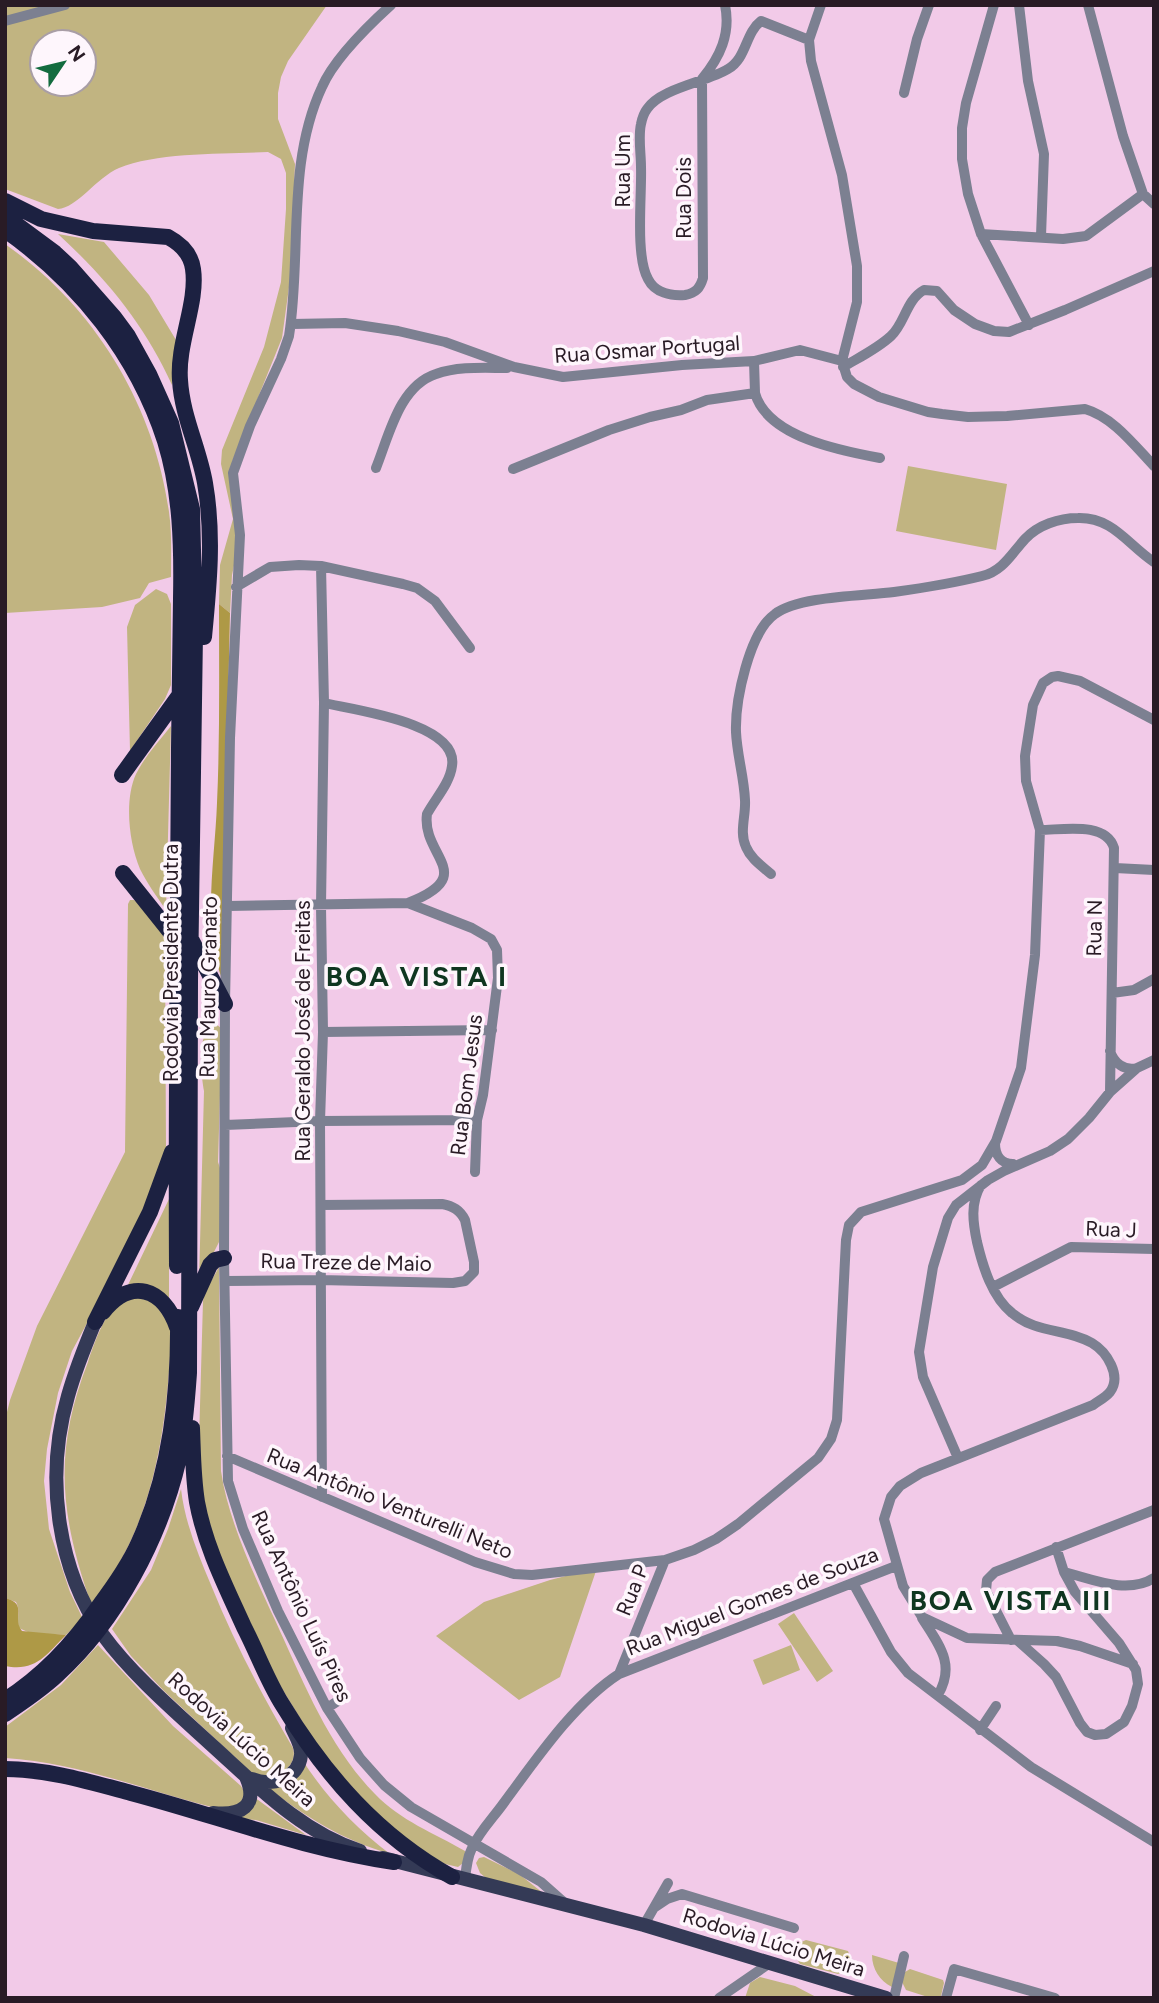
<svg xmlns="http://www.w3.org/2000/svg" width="1159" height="2003" font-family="Figtree,sans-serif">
<rect width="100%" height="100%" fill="#f2cae8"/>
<path fill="#c1b481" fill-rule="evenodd" d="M5,5H327L288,61L281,77L278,93V119L295,164L290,280L282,338L232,462L238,547L232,575L230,613L219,604L220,565L233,519L221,464L222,450L264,347L281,282L286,209V173L281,159L268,152C226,154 157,152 119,168C96,178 77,208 58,209L5,189ZM42,42H84V84H42Z
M58,234L104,242L149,295L176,340L172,385C145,325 106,278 58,234Z
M5,244C94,306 154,404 169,512C172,533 171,555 171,577L149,583L140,598L102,607L5,613Z
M908,466L1007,484L996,550L896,531Z
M156,589L167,594L171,604V685L165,699L130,751L127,627L135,605Z
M171,726L166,910C157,897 147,883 140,869C129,843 124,800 136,774C145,756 159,741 171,726Z
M130,900H134C146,907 161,927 165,940L166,1148L163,1167L112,1277L72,1351L58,1393L47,1449L44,1481L49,1529L70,1592L83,1619L66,1635L30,1633L19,1628C16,1619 21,1611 16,1602L5,1598V1420L10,1400L37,1326L125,1152L128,904Z
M215,1023L222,1029L218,1162L222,1174L220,1240L199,1282L204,1091C201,1074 196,1031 215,1023Z
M169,1199V1301C154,1290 146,1281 127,1287Z
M219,1267L221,1471C228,1520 254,1575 275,1620C303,1681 328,1746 375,1794C401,1821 434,1833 465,1851L466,1855L463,1863L458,1867L445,1864L404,1842L332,1770L279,1684L227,1579L202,1501L199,1441L203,1301L205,1292Z
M142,1294L172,1318C168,1418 158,1524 91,1604C60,1514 53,1452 88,1362C93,1346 104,1315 117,1304C123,1299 135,1297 142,1294Z
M181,1489C185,1523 198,1554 211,1585C234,1642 262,1695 293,1748C297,1762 287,1769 277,1777L254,1775L164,1691L131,1656L112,1629L151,1570L168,1529Z
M597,1568L560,1677L519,1700L436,1636L484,1602L550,1580Z
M794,1613L833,1671L817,1682L778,1624Z
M98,1645L173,1726L241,1786L245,1793L240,1805L223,1810C150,1792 81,1763 5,1758V1727L61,1685Z
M791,1645L800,1670L763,1685L753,1660Z
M303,1761C327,1798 355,1827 390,1854C341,1839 307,1818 267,1787Z
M254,1797L306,1835L256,1820L228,1818Z
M484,1857L519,1874L543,1893L486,1878L480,1873L476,1863L479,1858Z
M806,1940L848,1951L851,1959L848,1970L838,1974L800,1964C795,1957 796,1950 799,1943Z
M872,1955L899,1963L892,1987C880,1981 872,1969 872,1955Z
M910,1969L943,1980L944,1983L941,1996L931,1998L906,1990L902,1982L905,1972Z
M760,1977L795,1986L818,1998H745L750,1983Z"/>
<path fill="#ae9946" d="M219,604L230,613L222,979C202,926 215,859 217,803C220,737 219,671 219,604Z
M5,1598C29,1604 11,1618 22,1631L66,1635C46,1655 36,1672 5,1666Z"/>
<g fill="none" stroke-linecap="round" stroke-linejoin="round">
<path stroke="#7c8091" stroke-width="10" d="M391,5C369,25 334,59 322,87C286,164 302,254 289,336L281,359L250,426L233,473L240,535L230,738L225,1004L224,1258L228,1481L243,1529L278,1611L327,1708L360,1758L384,1785L411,1807L541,1882L567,1905
M725,5C731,34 720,57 702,79L703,278C700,288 696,293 685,295C671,296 655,293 648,279C635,256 642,195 641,167C641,153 638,137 641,124C642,119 644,113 647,109C661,88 707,82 728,69C747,58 745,33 761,21L809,40
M821,5L809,40L811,61L842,175L857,266V302L842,361L847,377L854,384L879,397L928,412L942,414L968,417L1007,416L1085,409C1113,417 1134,445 1154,466
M994,5L966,103L962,128V159L968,194L981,234L1063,239L1086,236L1143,194
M1019,5L1028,81L1044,154L1041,236
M1088,5L1123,136L1143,194L1154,204
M5,21L65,5
M904,93L917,39L929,5
M981,234L1029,325
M292,324L345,323L398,331L445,342L514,367L563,377L682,365L754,361L800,350L842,361
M843,367C858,358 877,349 891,336C905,323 906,300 924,290L937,291L954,310L975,324L994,331L1009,332L1065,310L1154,271
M755,393C767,437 842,451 880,458
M376,468C389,436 399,386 436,374C458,366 485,368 507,368
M513,469L609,430L650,417L681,410L707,400L755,393L754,361
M321,566L324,703L321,906L323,1032L320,1121L322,1497
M236,587L270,567L299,565L321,566L403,584L417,588L435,601L470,648
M324,703C354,710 459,723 452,766C450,783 435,799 427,814C421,856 480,875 408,903
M1040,830C1062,830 1106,821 1114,848L1110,1092
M1115,868L1154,870
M771,874C762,866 751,859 746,847C739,832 746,816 745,800C744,777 737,755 736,732C735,701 749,632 775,614C799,596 863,596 894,592C923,588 954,583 982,576C1003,571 1012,553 1025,539C1038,525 1059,518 1078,518C1113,517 1128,545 1154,562
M228,906L408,903L472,928L491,939L497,950L498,978L483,1095L477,1120L475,1172
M1112,993L1134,990L1154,979
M323,1032L492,1030
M1110,1051C1114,1063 1124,1071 1137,1068
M225,1125L320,1121L477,1120
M995,1143C995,1155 1001,1164 1013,1164
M981,1185C970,1203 973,1223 977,1242C983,1267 992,1297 1012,1313C1037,1334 1066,1328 1092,1343C1107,1352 1122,1376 1110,1392C1105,1398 1098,1401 1093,1405L921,1473L900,1486L891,1497L884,1519L903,1586L922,1617L967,1638L1057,1641L1080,1646L1133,1664
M226,1281L320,1280L453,1283L465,1281L474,1272V1262L465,1220C460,1210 453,1206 442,1204L321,1205
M993,1287L1071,1247L1154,1249
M227,1456L475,1562L514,1574L532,1575L665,1560L694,1550L716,1539L738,1524L818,1458L831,1439L837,1420L846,1240L849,1225L861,1212L962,1180L982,1165L996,1141L1021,1068L1035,955L1040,830L1026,781L1025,756L1033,705L1043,683L1052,677L1058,676L1080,681L1154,720
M958,1458L923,1377L919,1352L933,1267L948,1218L956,1205L988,1180L1004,1171L1050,1151L1068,1139L1089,1118L1110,1092L1137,1068L1154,1060
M1056,1547L1064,1572C1092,1579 1127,1595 1154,1578
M853,1583L891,1652L908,1673L1031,1767L1154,1842
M922,1618C939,1645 956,1664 938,1695
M1011,1640L986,1591L987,1580L995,1572L1154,1510
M1017,1640L1044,1664L1056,1677L1080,1723L1087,1732L1095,1735L1106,1734L1124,1722L1132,1706L1138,1684L1136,1670L1119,1643L1075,1592L1064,1572
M619,1674L665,1560
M327,1708L341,1699
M980,1730L996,1706
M465,1880C466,1869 467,1858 472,1848C479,1832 493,1818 503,1804C535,1761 574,1703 619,1674L896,1566
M655,1907L667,1899L682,1894L794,1928
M644,1925L668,1883
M719,1998L770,1963
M894,1998L904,1956
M946,1998L954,1969L1055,1998"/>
<path stroke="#343a56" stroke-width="14" d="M95,1322C85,1346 75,1371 68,1396C45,1475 56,1567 103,1635C132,1675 178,1714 215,1748C259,1788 302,1832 360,1851
M252,1779C271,1787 299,1779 301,1755C302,1746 296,1737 292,1728
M213,1813C241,1816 259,1806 246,1777
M383,1858L644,1925L886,1998"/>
<path stroke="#1c2141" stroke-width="16" d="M5,201L41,219L93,231L168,237C181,244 191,254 193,269C198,303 177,343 180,380C182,416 199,448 205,483C214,535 209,585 204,637
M5,216L55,253L70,267L114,317L128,336L149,374L171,423L192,509L195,633L190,981L189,1373C187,1401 185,1430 179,1458C161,1536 117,1621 57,1675C41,1690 23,1702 5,1714
M5,230C79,282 137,355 165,441C181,493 182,546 181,599C180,649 180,699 179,748C178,921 176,1094 177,1266
M122,775L181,693
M123,873L179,943
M192,941L225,1004
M191,1307L210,1265L215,1260L224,1258
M103,1312C131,1277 163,1288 177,1327
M95,1322L150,1212L172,1152
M192,1428C193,1453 193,1477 197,1502C205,1546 226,1587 244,1627C257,1652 267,1680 282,1704C325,1775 378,1836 452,1877
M5,1700C44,1675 73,1644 99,1606C114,1586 129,1565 139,1542C171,1471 179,1393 178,1317
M5,1769C47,1769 90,1782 131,1793C218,1816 304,1849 394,1862"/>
</g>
<g text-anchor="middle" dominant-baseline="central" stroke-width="7" stroke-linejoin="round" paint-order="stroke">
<g font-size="21" fill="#291b25" stroke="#fef6fc">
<text transform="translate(622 171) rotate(-90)">Rua Um</text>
<text transform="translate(683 198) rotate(-90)">Rua Dois</text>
<text transform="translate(647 349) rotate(-4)">Rua Osmar Portugal</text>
<text transform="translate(1094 928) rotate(-89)">Rua N</text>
<text transform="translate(170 963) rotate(-90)">Rodovia Presidente Dutra</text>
<text transform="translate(208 987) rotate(-89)">Rua Mauro Granato</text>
<text transform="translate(302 1031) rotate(-90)">Rua Geraldo José de Freitas</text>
<text transform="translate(466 1085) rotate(-83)">Rua Bom Jesus</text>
<text transform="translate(1111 1229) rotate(2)">Rua J</text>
<text transform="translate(346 1262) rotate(1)">Rua Treze de Maio</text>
<text transform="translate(390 1503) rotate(22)">Rua Antônio Venturelli Neto</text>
<text transform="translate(632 1590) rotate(-68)">Rua P</text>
<text transform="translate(752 1601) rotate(-21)">Rua Miguel Gomes de Souza</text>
<text transform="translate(302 1606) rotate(65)">Rua Antônio Luís Pires</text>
<text transform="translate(242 1739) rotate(42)">Rodovia Lúcio Meira</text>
<text transform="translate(774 1942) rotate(17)">Rodovia Lúcio Meira</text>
</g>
<g font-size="28" font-weight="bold" letter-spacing="2" fill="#0f3620" stroke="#fef6fc">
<text x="417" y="976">BOA VISTA I</text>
<text x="1011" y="1600">BOA VISTA III</text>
</g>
</g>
<rect width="1159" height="2003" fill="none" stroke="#291b25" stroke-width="14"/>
<g transform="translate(63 63) rotate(55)"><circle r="33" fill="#fef6fc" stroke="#a99ea6" stroke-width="2"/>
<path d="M0-5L12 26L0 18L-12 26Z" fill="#136c3f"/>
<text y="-10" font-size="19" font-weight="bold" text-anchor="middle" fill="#291b25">N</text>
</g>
</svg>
